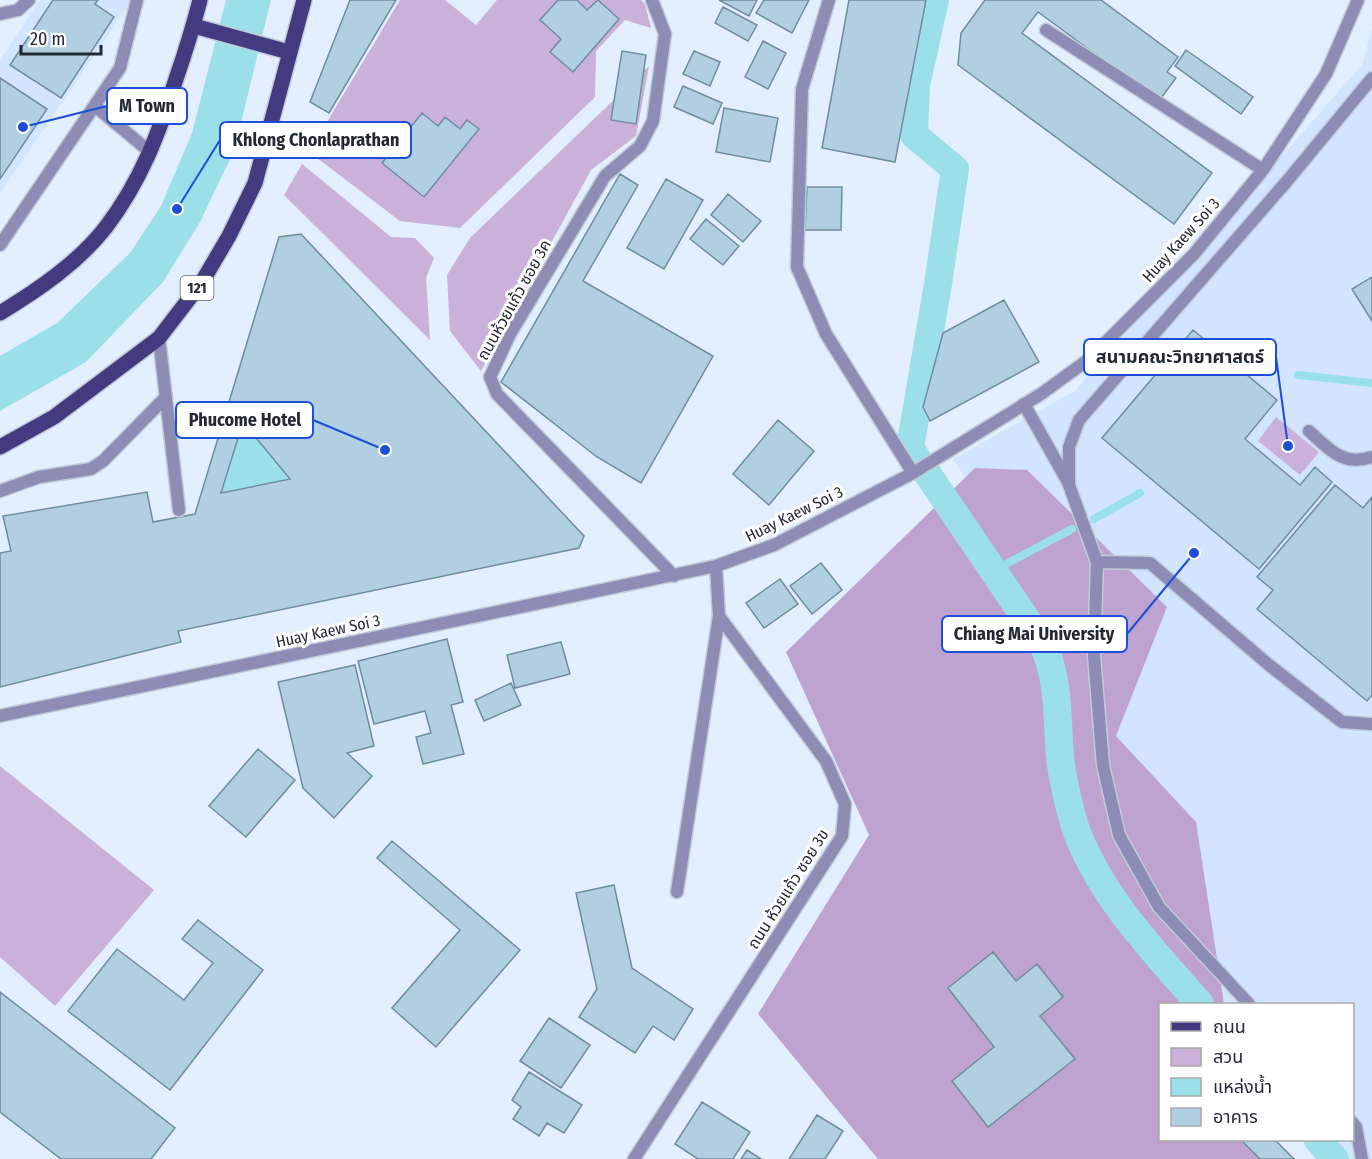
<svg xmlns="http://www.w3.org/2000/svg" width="1372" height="1159" font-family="'Fira Sans Condensed','Noto Sans Thai',sans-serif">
<rect width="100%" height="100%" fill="#e3eefe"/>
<path fill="#d2e4fe" d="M40,0H132L0,193V60Z
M1372,29V1159H1322L1317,1140H1352V1004H1190L1079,647L953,459L1075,391L1362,65Z"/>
<path fill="#cab1da" d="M400,0H445L476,25L497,0H641L645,4L651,28L625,20L596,51L595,97L460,228L400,221L309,152Z
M649,66L636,136L591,170L481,371L450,331L447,275L470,238Z
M302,164L391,237L415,238L434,258L426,278L430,340L284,195Z
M1276,417L1319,452L1300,475L1258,441Z
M0,766L154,890L55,1006L0,957Z"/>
<path fill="#bea2cf" d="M975,468L1027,470L1167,607L1116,736L1196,822L1224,1004H1160V1140H1263L1277,1159H878L758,1014L869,835L786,652Z"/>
<path fill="#9be0e8" d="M226,0H271L234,151L200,222L163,282L86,362L0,411V356L57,323L130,253L161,206L192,133Z
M243,422L290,479L221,493Z"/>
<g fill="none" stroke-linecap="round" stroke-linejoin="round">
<path stroke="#9be0e8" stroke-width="8" d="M1298,375L1372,383
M1094,519L1140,493
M993,571L1072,529"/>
<path stroke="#9be0e8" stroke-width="28" d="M935,0L916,85L914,135L955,169L938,284L910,448L1043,644C1061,685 1056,722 1061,765C1063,781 1072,820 1078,835C1104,900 1155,953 1200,1004
M1318,1140L1335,1159"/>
</g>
<path fill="#b0cfe1" stroke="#6f8d9d" stroke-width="1.5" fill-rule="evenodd" d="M53,0H98L95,4L114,17L61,98L10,65Z
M350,0H396L329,113L310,102Z
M558,0H577L587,10L598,0L619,19L573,72L550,52L561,39L540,20Z
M719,0H757L749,16Z
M764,0H809L792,33L756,13Z
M849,0H926L895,162L822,148Z
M985,0H1101L1178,57L1167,72L1176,78L1159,101L1038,12L1022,33L1212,173L1174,224L958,65L961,33Z
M723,7L757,25L748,41L715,23Z
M763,41L786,53L768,89L745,77Z
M1186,50L1253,97L1241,114L1175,66Z
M622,51L646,55L636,124L611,120Z
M694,51L720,62L710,86L683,74Z
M0,78L47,109L0,179Z
M683,86L722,103L713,124L674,107Z
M724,108L778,118L770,162L716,152Z
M422,113L438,126L445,117L460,129L467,120L479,129L424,197L382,163Z
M620,174L638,185L583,281L713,356L641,483L597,457L501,382Z
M666,179L703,200L664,269L627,248Z
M807,187H842L841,230H805Z
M728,194L761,221L743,242L711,215Z
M706,219L739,246L723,265L690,239Z
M301,234L584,536L579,548L178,631L181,642L0,687V553L11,551L3,516L147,492L153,522L195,514L279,237ZM243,422L290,479L221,493Z
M1372,277V321L1352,289Z
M1004,300L1039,362L930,421L923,407L943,333Z
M1193,330L1277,400L1245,439L1300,485L1315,467L1332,482L1259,569L1102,438Z
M778,420L814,451L769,505L733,474Z
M1335,485L1363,508L1372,497V695L1367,701L1257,609L1273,590L1257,577Z
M821,563L842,590L812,614L790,586Z
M780,579L798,604L764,628L746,603Z
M447,639L463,702L451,705L464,754L423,764L416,737L431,733L425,711L374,724L358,661Z
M561,642L570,674L515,688L507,655Z
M355,665L374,746L347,753L372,776L334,818L303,788L278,682Z
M511,683L521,705L484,721L475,700Z
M258,749L295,780L246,837L209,806Z
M392,841L520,950L436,1047L392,1008L460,930L377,858Z
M614,885L632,968L693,1009L674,1040L653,1026L635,1053L579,1017L597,989L576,893Z
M198,920L263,970L170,1090L68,1011L117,949L184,1000L213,963L182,939Z
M993,952L1016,981L1037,964L1063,997L1040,1016L1075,1059L988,1127L952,1081L994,1047L948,988Z
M0,992L175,1128L151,1159H61L0,1112Z
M549,1018L590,1045L561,1088L520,1061Z
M529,1072L582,1105L564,1133L547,1123L539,1136L513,1119L521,1107L512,1100Z
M702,1102L750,1132L733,1159H698L675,1144Z
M817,1115L843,1131L825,1159H789Z
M1241,1140H1275L1294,1159H1260Z
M747,1150L761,1159H741Z"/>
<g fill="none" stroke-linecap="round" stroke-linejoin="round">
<defs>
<path id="service" d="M95,106L150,152
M0,245L120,68L137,0
M159,338L179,510
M1024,404L1069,484
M1309,431C1329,449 1343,467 1372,457
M0,491L39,477L91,469L103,461L166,397
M1095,557L1097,562L1150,563L1269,665L1342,722L1372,724
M677,892L719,616
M1249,1004L1159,907L1119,835L1103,765L1094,656L1097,562L1069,485V447L1079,420L1288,180L1372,78
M1352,1122L1356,1127L1362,1159"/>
<path id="minor" d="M652,0L665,34L653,121L640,146L605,176L510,334L490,377L497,394L674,576
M829,0L802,89L797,267L826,334L913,473
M0,14L18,10L29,0
M1046,30L1263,170
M0,716L716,566L774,545L913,473L1041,394L1089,359L1194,254L1263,170L1326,74L1358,0
M634,1159L842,836L845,804L826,761L719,616L716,566"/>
<path id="primary" d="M194,26L289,52
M0,313C38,290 79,262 106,227C141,181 159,133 176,79C185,53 193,27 200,0
M0,447L54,417L159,338L202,282L229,236L255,183L304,0"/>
</defs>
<use href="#service" stroke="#c0cbd9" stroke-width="15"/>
<use href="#minor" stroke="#c0cbd9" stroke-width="15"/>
<use href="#primary" stroke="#c0cbd9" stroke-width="18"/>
<use href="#service" stroke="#8d8cb4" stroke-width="12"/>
<use href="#minor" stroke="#8d8cb4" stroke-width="12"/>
<use href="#primary" stroke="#433b7f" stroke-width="15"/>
</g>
<g text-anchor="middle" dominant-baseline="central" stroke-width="6" stroke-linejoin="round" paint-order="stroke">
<rect fill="#fff" stroke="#646970" stroke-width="1.5" x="180.5" y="276" width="33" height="24" rx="4.5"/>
<g font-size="15" font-weight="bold" fill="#222933">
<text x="197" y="288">121</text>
</g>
<g font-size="16" fill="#222933" stroke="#fff">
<text transform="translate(1181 240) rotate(-48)">Huay Kaew Soi 3</text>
<text transform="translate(514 300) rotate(-61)">ถนนห้วยแก้ว ซอย 3ค</text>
<text transform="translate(794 514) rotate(-26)">Huay Kaew Soi 3</text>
<text transform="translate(328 631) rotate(-12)">Huay Kaew Soi 3</text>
<text transform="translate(788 889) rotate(-58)">ถนน ห้วยแก้ว ซอย 3ข</text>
</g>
</g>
<path fill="none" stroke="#1d4ed8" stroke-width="2" d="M23 127L107 106M177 209L220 140M1288 446L1276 357M385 450L313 420M1194 553L1127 634"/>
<g fill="#1d4ed8" stroke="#fff" stroke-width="2">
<circle cx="23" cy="127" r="6"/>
<circle cx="177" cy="209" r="6"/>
<circle cx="1288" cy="446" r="6"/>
<circle cx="385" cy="450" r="6"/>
<circle cx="1194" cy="553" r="6"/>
</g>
<g fill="#fff" stroke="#1d4ed8" stroke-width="2">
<rect x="107" y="88" width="80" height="36" rx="6"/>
<rect x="220" y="122" width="191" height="36" rx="6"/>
<rect x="1084" y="339" width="192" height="36" rx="6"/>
<rect x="176" y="402" width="137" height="36" rx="6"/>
<rect x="942" y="616" width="185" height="36" rx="6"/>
</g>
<g font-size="18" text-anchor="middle" font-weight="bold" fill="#222933">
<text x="147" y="112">M Town</text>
<text x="316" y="146">Khlong Chonlaprathan</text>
<text x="1180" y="363">สนามคณะวิทยาศาสตร์</text>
<text x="245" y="426">Phucome Hotel</text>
<text x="1034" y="640">Chiang Mai University</text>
</g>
<rect x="1159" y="1003" width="195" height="138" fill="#ffffff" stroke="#a7a9ad" stroke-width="1.5"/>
<rect x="1171" y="1022" width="30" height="9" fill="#433b7f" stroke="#a7a9ad" stroke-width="1.5"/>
<text x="1213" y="1033" font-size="18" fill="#222933">ถนน</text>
<rect x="1171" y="1048" width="30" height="18" fill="#cab1da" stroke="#a7a9ad" stroke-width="1.5"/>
<text x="1213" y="1063" font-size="18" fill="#222933">สวน</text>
<rect x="1171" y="1078" width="30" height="18" fill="#9be0e8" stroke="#a7a9ad" stroke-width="1.5"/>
<text x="1213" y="1093" font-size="18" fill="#222933">แหล่งน้ำ</text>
<rect x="1171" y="1108" width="30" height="18" fill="#b0cfe1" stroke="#a7a9ad" stroke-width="1.5"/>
<text x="1213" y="1123" font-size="18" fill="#222933">อาคาร</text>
<path d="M21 45v9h80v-9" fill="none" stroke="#222933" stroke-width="3"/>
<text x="30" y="45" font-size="18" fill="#222933" stroke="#ffffff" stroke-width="4.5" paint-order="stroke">20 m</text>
</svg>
